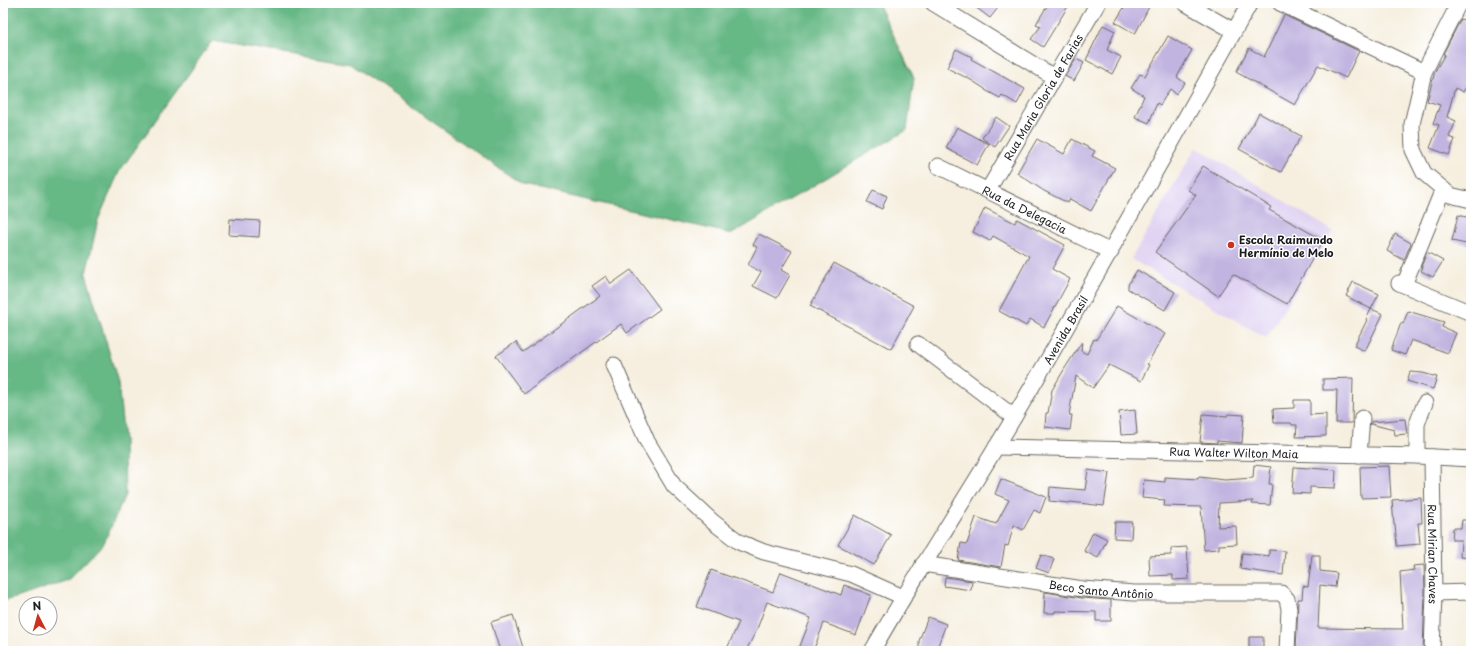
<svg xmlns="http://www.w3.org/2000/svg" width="1474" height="654" font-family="'Playpen Sans',sans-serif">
<rect width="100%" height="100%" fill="#fff"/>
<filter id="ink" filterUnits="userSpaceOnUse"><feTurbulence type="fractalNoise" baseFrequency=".025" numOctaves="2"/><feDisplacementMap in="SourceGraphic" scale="8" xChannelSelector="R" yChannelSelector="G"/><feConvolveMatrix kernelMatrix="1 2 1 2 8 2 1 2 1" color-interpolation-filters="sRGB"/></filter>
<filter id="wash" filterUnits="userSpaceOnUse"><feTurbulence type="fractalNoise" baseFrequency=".012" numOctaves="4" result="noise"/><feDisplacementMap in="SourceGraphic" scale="16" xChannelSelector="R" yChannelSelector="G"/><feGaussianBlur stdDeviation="0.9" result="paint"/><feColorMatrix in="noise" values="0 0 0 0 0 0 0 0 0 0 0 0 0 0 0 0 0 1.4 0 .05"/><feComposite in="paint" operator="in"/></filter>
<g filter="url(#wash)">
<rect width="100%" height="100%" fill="#f6efdf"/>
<path fill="#e1d4f3" d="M1196,147L1333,231L1266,338L1131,259Z"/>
<path fill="#66b885" stroke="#416a50" d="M3,3H878L914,78L907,130L732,234L523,185L350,64L212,41L119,172L98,220L86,274L118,382L124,440L125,495L104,543L68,580L19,597L3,601Z"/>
<g id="blocks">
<path fill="#c1b4e0" d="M970,3H1002L990,18Z
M1049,3H1070L1043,47L1031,39L1041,26L1036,24Z
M1127,3H1151L1135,34L1115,22Z
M1284,15L1359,51L1346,78L1318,65L1295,105L1236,72L1249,48L1264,57Z
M1461,19L1471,23V79L1463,92L1455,88L1447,117L1456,121L1449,137L1455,139L1449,155L1430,148L1439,125L1433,123L1440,105L1427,101L1435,71L1445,54H1443Z
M1103,25L1115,31L1107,50L1121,57L1112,74L1086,60Z
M1168,36L1192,50L1177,77L1185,83L1176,94L1170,89L1160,105L1157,103L1149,123L1135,117L1144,96L1131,88L1140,74L1145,76Z
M956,49L972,57L971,59L1025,89L1017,104L1002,95L1000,98L985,90V89L971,80L947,68Z
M1076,59L1084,63L1074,81L1065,76Z
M1259,113L1301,136L1281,172L1239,149Z
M996,117L1009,126L995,147L982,138Z
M957,127L989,144L977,165L946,148Z
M1037,139L1064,154L1072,139L1095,151L1092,156L1115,168L1091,211L1070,199L1068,203L1044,191L1017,173Z
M1203,166L1271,207L1269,210L1323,240L1287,304L1233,274L1218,296L1155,252L1196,195L1188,190Z
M873,190L887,196L882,209L867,202Z
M985,208L1015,223L1017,219L1065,245L1052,269L1070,279L1044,327L1030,319L1026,326L999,311L1029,256L993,236L990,241L973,232Z
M1458,215L1471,218V245L1452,241Z
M230,219L260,221L259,237L229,235Z
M759,234L792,251L781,270L790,275L777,298L753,286L761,272L748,265L757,247L753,245Z
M1395,234L1411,243L1404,260L1387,251Z
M1427,252L1443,261L1433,277L1421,271L1423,267H1421Z
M834,263L914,306L891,349L810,306Z
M631,270L660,309L627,333L621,324L524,394L496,356L516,342L523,352L600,296L592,286L606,276L611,284Z
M1137,270L1175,292L1165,310L1128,289V285Z
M1353,282L1379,294L1371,309L1346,296Z
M1117,306L1165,334L1147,364L1149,365L1141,381L1109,365L1093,388L1076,376L1069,415H1072L1070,430L1045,427L1046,413H1048L1052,390L1065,368L1082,342L1081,351L1087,354L1094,339L1096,340Z
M1371,309L1383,314L1365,351L1354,346L1367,320H1366Z
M1408,311L1444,322L1442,327L1456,333L1448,353L1411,340L1405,355L1391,350L1401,323L1403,324Z
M1410,372L1423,373L1437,377L1433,389L1407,381Z
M1353,378L1352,423H1336L1337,390H1323V379Z
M1294,400H1310V415L1326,414V436L1296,437L1297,425H1292L1291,423H1274L1273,409L1294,408Z
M1135,410L1137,434L1121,435L1119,412Z
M1203,414L1227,416L1228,414L1244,415L1242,443L1217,441V443L1200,442Z
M1405,419L1407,434L1395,435L1394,430L1371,424V422Z
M1254,465L1271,467L1269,484H1272L1270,505L1252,504L1253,501L1219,503L1218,527L1236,526L1237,544L1219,545V549L1204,550L1201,507L1164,506L1165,500L1142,498L1144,480L1165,482V477L1198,479L1199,477L1225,480L1253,478Z
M1389,466L1391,497L1361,498L1360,467Z
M1294,467L1336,470L1335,488L1310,487V494L1292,493Z
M1088,470L1109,473L1104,506L1070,502L1069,503L1049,501L1050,487L1085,490Z
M1001,479L1046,497L1040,513L1034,510L1023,530L1014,525L1008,546L1005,545L1001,567L958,560L961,543L967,544L976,517L996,524L1009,500L995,494Z
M1421,498L1422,523H1418L1420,544L1397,546L1395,525H1394L1392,500Z
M855,515L891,535L874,565L838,545Z
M1462,520H1471V558L1460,557L1461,540H1452L1453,528H1461Z
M1115,522H1132L1131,539L1114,538Z
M1093,532L1107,539L1098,558L1084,551Z
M1187,547L1189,579L1173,580V575L1150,576L1149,556L1171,555V548Z
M1269,550L1285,551L1283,575L1240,569L1242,553L1269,556Z
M1041,555L1054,559L1049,573L1036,568Z
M1312,555H1320V571L1337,573L1335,587L1320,585L1318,628L1403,629L1400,572L1414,570L1413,566L1424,565L1425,593L1423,651H1296L1298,599H1302L1303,586L1308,587Z
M711,570L773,592L781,572L841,595L844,585L871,595L856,635L824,623L813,651H798L811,618L767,602L757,629L746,651H726L739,622L697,607Z
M945,577L972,581L971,590L944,586Z
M1045,592L1082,598L1111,600V621H1096V612L1055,611V613H1044Z
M513,615L524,651H500L491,622Z
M928,617L946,624L936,651H919V641Z
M1249,637H1263V651H1249Z"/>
</g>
</g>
<g filter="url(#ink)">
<use href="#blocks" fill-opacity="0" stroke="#686660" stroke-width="1"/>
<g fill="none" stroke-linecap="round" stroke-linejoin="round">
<defs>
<g id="minor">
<path d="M933,3L1054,77"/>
<path d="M1185,3L1234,31"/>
<path d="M1280,3L1424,72"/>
<path d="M1459,3L1424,72L1412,124L1413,150L1424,173L1450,195L1471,200"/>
<path id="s1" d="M938,166L1111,252"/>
<path id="s2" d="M988,190L1098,3"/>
<path d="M1399,283L1471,313"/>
<path d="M1404,285L1443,189"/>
<path d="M918,344L1014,417"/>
<path d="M614,365L647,441L674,486L713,522L739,542L764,552L851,574L903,597"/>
<path id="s3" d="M996,447L1417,456L1471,459"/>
<path d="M1359,455L1362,418"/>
<path d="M1417,456V424L1425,403"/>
<path id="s4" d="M1432,457L1434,593L1432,651"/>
<path id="s5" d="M923,564L1083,589L1134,593H1281L1287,599L1289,609L1287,651"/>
<path d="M1434,593L1471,592"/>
<path id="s6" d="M872,651C917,572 967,497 1013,419C1094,282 1172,142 1250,3"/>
</g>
</defs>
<use href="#minor" stroke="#686660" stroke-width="17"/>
<use href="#minor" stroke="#fff" stroke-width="15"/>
</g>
</g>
<circle fill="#c8321e" stroke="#fff" stroke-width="1.5" cx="1231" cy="245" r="4"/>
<g text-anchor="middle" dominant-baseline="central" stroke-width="3" stroke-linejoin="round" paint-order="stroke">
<g font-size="11" fill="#1c1c1c" stroke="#fff">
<text stroke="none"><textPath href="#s2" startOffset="108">Rua Maria Gloria de Farias</textPath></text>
<text stroke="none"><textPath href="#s1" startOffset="97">Rua da Delegacia</textPath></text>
<text stroke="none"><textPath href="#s6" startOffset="375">Avenida Brasil</textPath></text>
<text stroke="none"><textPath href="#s3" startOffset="238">Rua Walter Wilton Maia</textPath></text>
<text stroke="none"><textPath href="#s4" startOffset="97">Rua Mirian Chaves</textPath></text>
<text stroke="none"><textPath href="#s5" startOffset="180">Beco Santo Antônio</textPath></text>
</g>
<g font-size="11" font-weight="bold" fill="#1c1c1c" stroke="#fff" text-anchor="start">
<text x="1239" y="239">Escola Raimundo<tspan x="1239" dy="13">Hermínio de Melo</tspan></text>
</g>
</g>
<rect width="1474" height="654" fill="none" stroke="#fff" stroke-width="16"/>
<g transform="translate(38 616) rotate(354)"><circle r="19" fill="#ffffff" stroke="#a4a4a4"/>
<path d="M0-3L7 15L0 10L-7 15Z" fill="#c8321e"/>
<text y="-6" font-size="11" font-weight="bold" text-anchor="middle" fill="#1c1c1c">N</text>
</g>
</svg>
